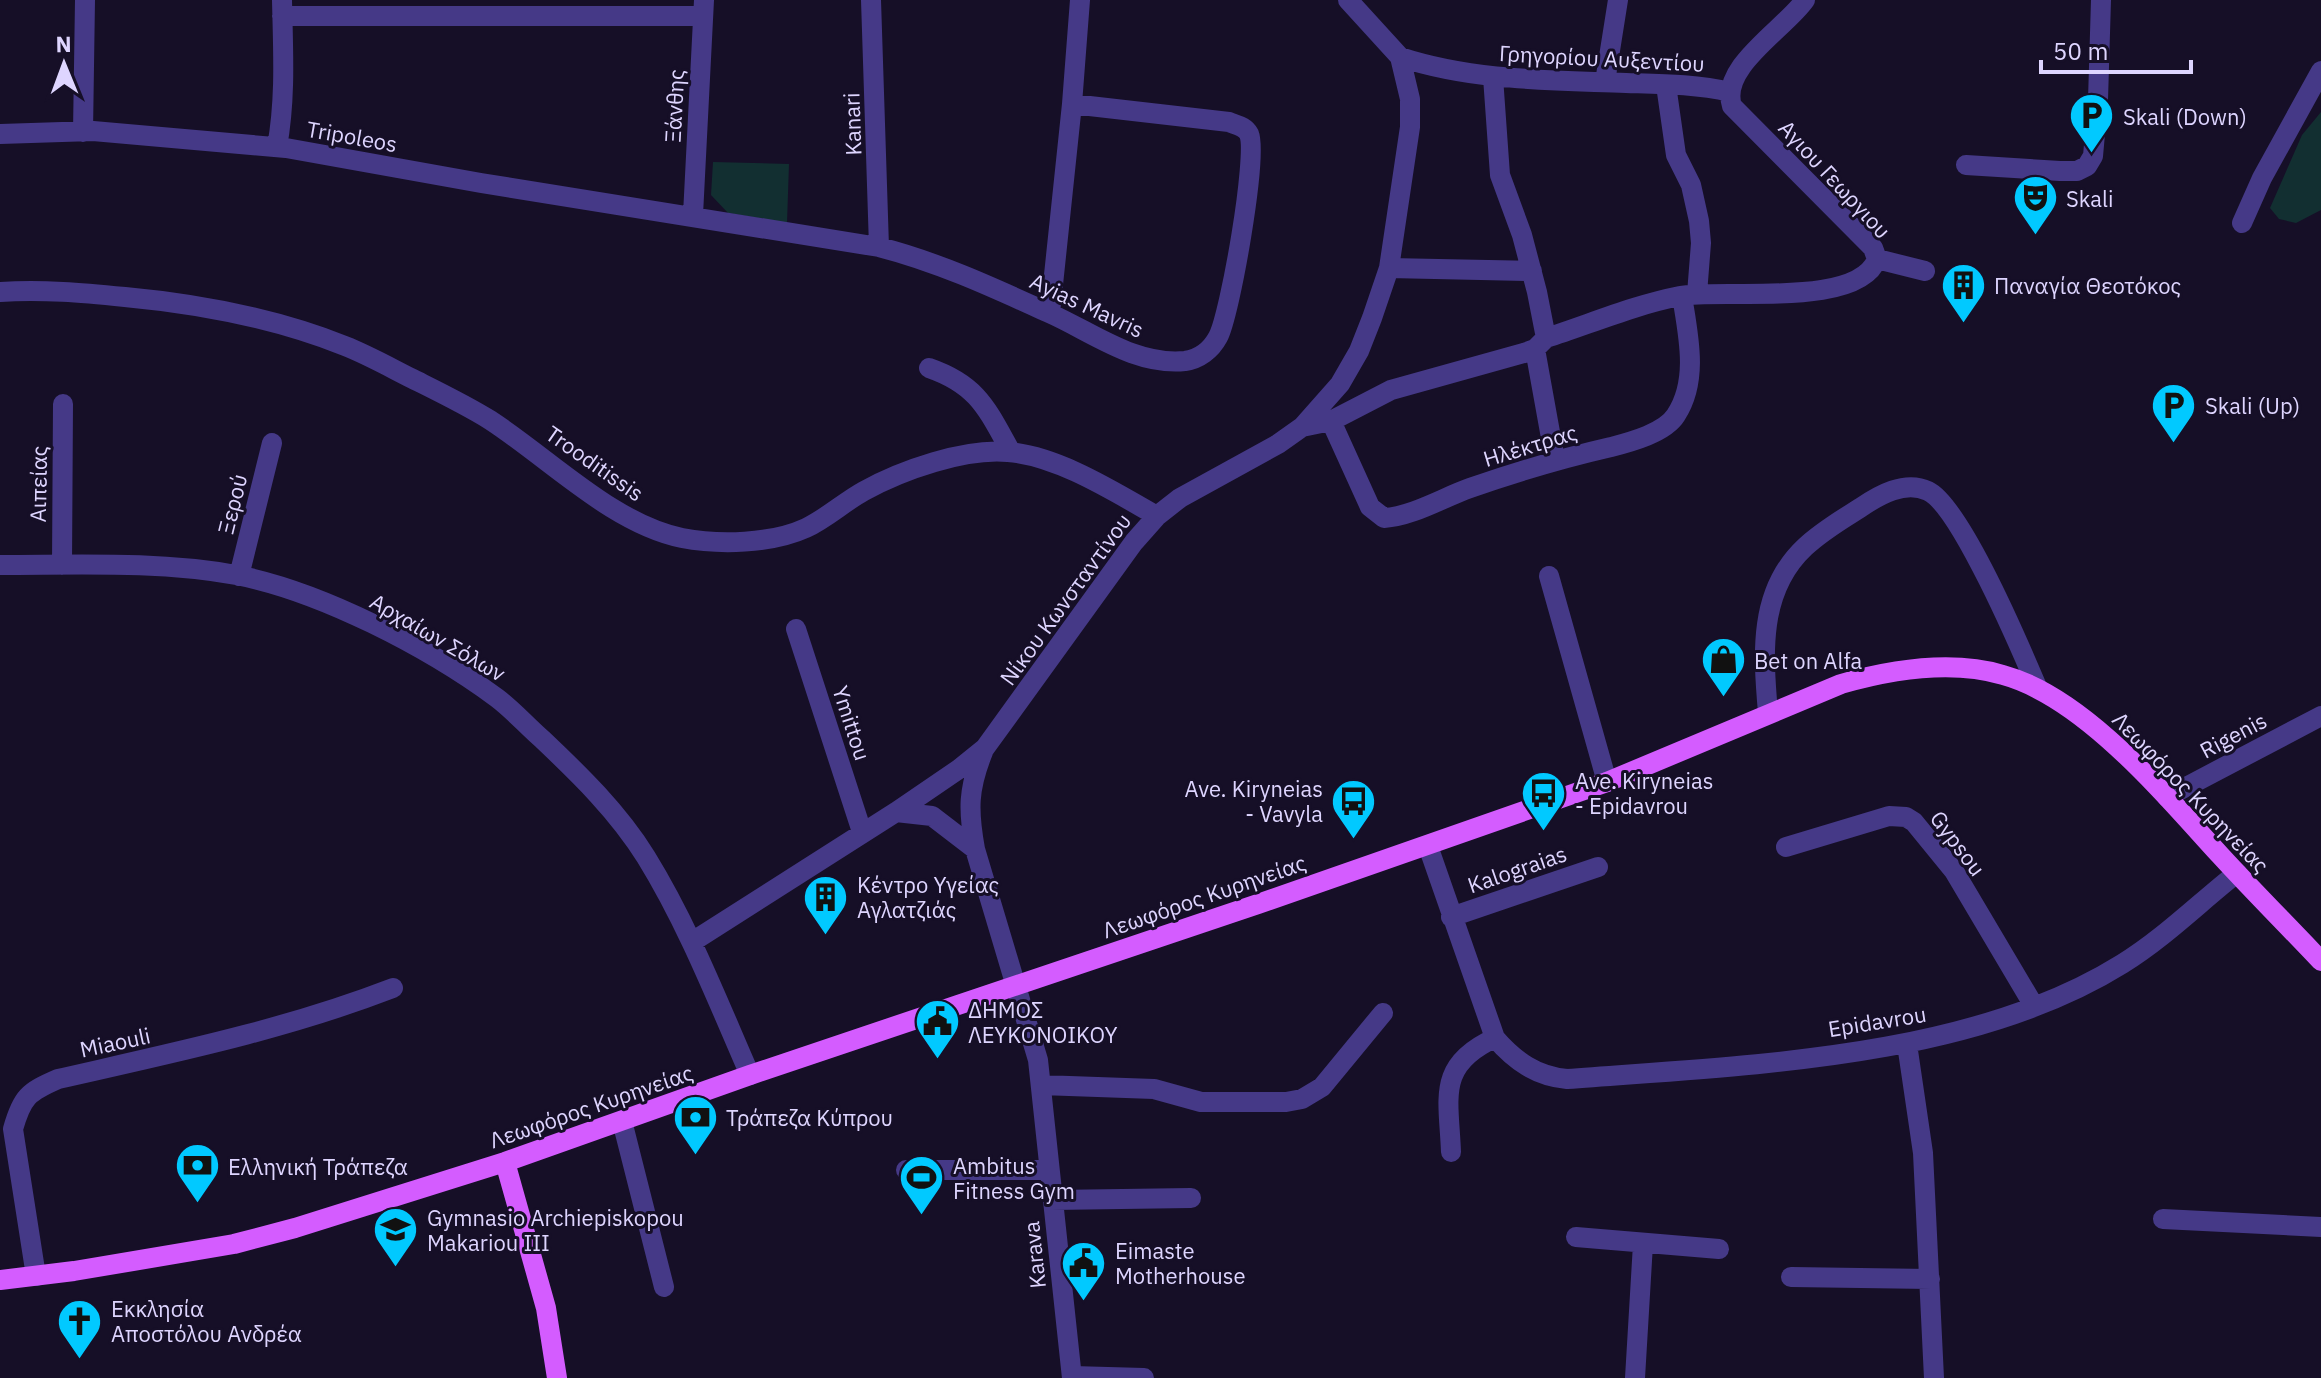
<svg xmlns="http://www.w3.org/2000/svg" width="2321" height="1378" font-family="'IBM Plex Sans',sans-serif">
<rect width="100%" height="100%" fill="#160f27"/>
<path fill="#122f31" d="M2321,112V210L2296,223L2279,219L2270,208L2302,135Z
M713,162L789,164L787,223L728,213L711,195Z"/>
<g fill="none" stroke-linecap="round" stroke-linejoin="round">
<path stroke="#453987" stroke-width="20" d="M871,0L879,247
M1805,0C1786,28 1719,67 1732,106L1873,248L1877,259
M282,16H703
M1400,57C1473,81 1550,80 1626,83C1660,84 1696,84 1730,92
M1493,77L1500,175L1522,235L1537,292L1546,338
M1605,82L1618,0
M1666,85L1676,155L1691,185L1699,221L1701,243L1697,294
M83,132L85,0
M0,134L93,131L286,148L481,183L879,247C938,262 994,288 1049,313C1092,332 1135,366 1185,361C1199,359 1211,350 1218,337C1230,315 1258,155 1249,134C1245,126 1236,125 1229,122L1072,104
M277,147C286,98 283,49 282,0
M1966,165L2060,171H2077L2087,166L2093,156L2098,100L2101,0
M693,215L704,0
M2242,223L2262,178L2321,71
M1877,259L1925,271
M1389,268L1532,271
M0,292C42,289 84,293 125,297C200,304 275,318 345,346C368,355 391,368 413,379C439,392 466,405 490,420C550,459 613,524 682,538C719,545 771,544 806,528C827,518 844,502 864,491C902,470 965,448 1008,452C1058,456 1113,491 1157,516
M1050,313L1072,104L1080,0
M1535,349L1555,460
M929,368C978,385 987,409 1011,452
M1331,421L1370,507L1384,518C1413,516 1442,498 1470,488C1516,472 1563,458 1611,447C1630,442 1665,433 1676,415C1699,380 1688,334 1682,296
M1302,427L1331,421L1391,390L1524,353L1535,349L1546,338C1590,324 1634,305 1680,296C1723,288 1858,309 1877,259
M0,565C78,565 159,561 236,575C320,591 428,647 497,698C513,710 527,726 542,739C580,775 618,812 646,857C688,925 718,1002 750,1075
M62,565L63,404
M239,576L272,443
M1549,576L1607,782
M796,629L862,832
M1768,713C1763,654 1758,591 1805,547C1822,531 1841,520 1860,508C1879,495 1905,480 1928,491C1960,506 2021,649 2037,687
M983,752C968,789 968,810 975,849L1038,1060L1072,1378
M2167,797L2321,716
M896,812L932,816L975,849
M1428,846L1495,1038C1515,1061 1536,1076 1567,1079C1744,1065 1968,1060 2122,964C2164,938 2199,903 2237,873
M1786,847L1889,816L1906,817L1914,822L1954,871L2034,1006
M1451,917L1598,867
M692,942L896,812L959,769L985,748L1134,542L1157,516L1180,498L1278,444L1302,427L1340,384L1359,351L1372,318L1389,268L1410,127V99L1400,57L1348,0
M1907,1044L1923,1153L1934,1378
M1041,1085L1154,1089L1201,1102H1286L1302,1099L1322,1087L1383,1013
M622,1121L664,1287
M1451,1152C1449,1098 1436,1065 1495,1038
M906,1170H1049
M1053,1200L1191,1198
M2163,1219L2321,1227
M1576,1237L1719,1249
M36,1276L13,1129C22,1097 28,1092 58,1079C172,1053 284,1030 393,988
M1791,1277L1930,1279
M1072,1376L1144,1378
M1635,1378L1643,1244"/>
<path stroke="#d45cff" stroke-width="20" d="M505,1162L546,1308L557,1378
M0,1280L74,1271L234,1244L295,1228L505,1162L750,1075L1258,904L1607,782L1841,684C1890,670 1952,660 2003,675C2084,697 2164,794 2220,855C2253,891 2287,925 2321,961"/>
</g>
<defs>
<symbol id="parking-pin" viewBox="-11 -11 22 30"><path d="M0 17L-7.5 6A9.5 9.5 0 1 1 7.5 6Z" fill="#01c9ff" stroke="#160f27"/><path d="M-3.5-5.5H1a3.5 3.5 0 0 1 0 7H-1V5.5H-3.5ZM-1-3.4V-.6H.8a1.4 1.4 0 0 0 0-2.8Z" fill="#111"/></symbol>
<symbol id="theatre-pin" viewBox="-11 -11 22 30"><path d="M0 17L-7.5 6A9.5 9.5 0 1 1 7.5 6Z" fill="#01c9ff" stroke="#160f27"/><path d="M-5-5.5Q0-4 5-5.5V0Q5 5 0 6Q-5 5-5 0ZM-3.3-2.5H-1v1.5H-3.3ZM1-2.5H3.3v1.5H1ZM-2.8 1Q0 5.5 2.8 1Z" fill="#111"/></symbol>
<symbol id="building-pin" viewBox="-11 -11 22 30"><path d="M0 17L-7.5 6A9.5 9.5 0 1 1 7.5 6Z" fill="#01c9ff" stroke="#160f27"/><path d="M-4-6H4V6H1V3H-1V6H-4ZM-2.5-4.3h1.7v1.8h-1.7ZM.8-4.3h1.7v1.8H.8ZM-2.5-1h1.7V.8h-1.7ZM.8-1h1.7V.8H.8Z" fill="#111"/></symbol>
<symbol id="shop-pin" viewBox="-11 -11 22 30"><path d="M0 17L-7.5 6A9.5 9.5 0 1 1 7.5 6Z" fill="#01c9ff" stroke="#160f27"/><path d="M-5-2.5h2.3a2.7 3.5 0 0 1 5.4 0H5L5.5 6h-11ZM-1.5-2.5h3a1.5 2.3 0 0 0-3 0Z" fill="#111"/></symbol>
<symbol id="bus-pin" viewBox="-11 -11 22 30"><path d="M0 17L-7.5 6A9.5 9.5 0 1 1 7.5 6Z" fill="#01c9ff" stroke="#160f27"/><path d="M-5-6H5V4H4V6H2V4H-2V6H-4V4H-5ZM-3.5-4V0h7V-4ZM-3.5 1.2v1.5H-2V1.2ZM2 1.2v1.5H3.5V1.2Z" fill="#111"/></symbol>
<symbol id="civic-pin" viewBox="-11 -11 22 30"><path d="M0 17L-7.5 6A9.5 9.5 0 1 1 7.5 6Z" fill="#01c9ff" stroke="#160f27"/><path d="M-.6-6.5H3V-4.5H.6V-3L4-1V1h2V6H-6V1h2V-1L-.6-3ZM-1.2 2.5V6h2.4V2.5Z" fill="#111"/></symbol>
<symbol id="bank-pin" viewBox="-11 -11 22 30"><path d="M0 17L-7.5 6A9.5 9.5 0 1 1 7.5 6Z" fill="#01c9ff" stroke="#160f27"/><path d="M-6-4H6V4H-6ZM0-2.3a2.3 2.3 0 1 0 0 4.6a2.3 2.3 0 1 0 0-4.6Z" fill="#111"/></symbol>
<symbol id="stadium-pin" viewBox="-11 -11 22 30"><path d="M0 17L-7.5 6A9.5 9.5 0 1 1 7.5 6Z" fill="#01c9ff" stroke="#160f27"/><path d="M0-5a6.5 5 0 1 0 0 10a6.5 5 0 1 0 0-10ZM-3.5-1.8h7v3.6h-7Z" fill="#111"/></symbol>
<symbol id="school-pin" viewBox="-11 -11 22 30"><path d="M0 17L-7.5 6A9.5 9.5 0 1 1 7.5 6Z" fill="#01c9ff" stroke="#160f27"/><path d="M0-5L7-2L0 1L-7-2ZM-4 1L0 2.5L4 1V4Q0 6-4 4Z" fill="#111"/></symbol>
<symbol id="church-pin" viewBox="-11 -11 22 30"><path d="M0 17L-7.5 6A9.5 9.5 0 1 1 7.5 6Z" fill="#01c9ff" stroke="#160f27"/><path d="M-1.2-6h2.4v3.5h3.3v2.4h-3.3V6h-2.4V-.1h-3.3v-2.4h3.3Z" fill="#111"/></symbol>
</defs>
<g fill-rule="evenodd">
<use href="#parking-pin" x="2066" y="90" width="51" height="69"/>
<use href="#theatre-pin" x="2010" y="172" width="51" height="69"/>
<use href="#building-pin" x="1938" y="260" width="51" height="69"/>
<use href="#parking-pin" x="2148" y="380" width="51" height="69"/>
<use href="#shop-pin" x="1698" y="634" width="51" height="69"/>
<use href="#bus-pin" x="1518" y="768" width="51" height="69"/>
<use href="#bus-pin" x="1328" y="776" width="51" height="69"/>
<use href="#building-pin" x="800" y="872" width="51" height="69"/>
<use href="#civic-pin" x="912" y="996" width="51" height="69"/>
<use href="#bank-pin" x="670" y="1092" width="51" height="69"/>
<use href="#bank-pin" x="172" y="1140" width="51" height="69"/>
<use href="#stadium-pin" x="896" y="1152" width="51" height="69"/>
<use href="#school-pin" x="370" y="1204" width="51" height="69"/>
<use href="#civic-pin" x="1058" y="1238" width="51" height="69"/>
<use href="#church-pin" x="54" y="1296" width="51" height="69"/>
</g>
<g text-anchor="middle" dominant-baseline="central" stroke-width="6" stroke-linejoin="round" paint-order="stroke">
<g font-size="22" fill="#ded5ff" stroke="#160f27">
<text transform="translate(1602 58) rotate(3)">Γρηγορίου Αυξεντίου</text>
<text transform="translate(674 106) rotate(-87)">Ξάνθης</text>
<text transform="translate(852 124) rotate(-92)">Kanari</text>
<text transform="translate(352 136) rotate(10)">Tripoleos</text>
<text transform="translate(1835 179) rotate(47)">Αγιου Γεωργιου</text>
<text transform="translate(1087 305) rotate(25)">Ayias Mavris</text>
<text transform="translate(1530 445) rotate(-17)">Ηλέκτρας</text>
<text transform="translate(595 463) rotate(35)">Trooditissis</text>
<text transform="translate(38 484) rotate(-89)">Αιπείας</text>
<text transform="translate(232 504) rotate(-76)">Ξερού</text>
<text transform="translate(1065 599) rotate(-54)">Νίκου Κωνσταντίνου</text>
<text transform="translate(438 637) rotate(30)">Αρχαίων Σόλων</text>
<text transform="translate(852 723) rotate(72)">Ymittou</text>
<text transform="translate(2233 735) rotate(-28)">Rigenis</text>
<text transform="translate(2191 792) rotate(46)">Λεωφόρος Κυρηνείας</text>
<text transform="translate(1958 843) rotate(53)">Gypsou</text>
<text transform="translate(1517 869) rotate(-19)">Kalograias</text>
<text transform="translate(1204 896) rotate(-19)">Λεωφόρος Κυρηνείας</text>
<text transform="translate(1877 1021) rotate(-9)">Epidavrou</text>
<text transform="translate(115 1042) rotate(-12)">Miaouli</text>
<text transform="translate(591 1106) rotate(-19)">Λεωφόρος Κυρηνείας</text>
<text transform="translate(1034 1255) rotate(-96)">Karava</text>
</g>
<g font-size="22" fill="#ded5ff" stroke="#160f27" text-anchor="start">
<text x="2123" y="116">Skali (Down)</text>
<text x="2066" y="198">Skali</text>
<text x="1994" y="285">Παναγία Θεοτόκος</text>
<text x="2205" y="405">Skali (Up)</text>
<text x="1754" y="660">Bet on Alfa</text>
<text x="1575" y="780">Ave. Kiryneias<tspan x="1575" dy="25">- Epidavrou</tspan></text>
<text x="1323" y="788" text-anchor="end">Ave. Kiryneias<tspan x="1323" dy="25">- Vavyla</tspan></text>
<text x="857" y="884">Κέντρο Υγείας<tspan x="857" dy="25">Αγλατζιάς</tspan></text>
<text x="968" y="1009">ΔΗΜΟΣ<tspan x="968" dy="25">ΛΕΥΚΟΝΟΙΚΟΥ</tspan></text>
<text x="726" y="1117">Τράπεζα Κύπρου</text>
<text x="953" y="1165">Ambitus<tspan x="953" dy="25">Fitness Gym</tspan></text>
<text x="228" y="1166">Ελληνική Τράπεζα</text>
<text x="427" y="1217">Gymnasio Archiepiskopou<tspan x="427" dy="25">Makariou III</tspan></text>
<text x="1115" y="1250">Eimaste<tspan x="1115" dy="25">Motherhouse</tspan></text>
<text x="111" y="1308">Εκκλησία<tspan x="111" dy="25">Αποστόλου Ανδρέα</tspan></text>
</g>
</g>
<g transform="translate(64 64) rotate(359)" stroke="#160f27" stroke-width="6" paint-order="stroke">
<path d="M0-6L14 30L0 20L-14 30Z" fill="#ded5ff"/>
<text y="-12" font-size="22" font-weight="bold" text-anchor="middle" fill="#ded5ff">N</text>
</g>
<path d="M2041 60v12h150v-12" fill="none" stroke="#ded5ff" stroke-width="4"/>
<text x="2053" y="60" font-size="24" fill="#ded5ff" stroke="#160f27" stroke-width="6" paint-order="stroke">50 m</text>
</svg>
